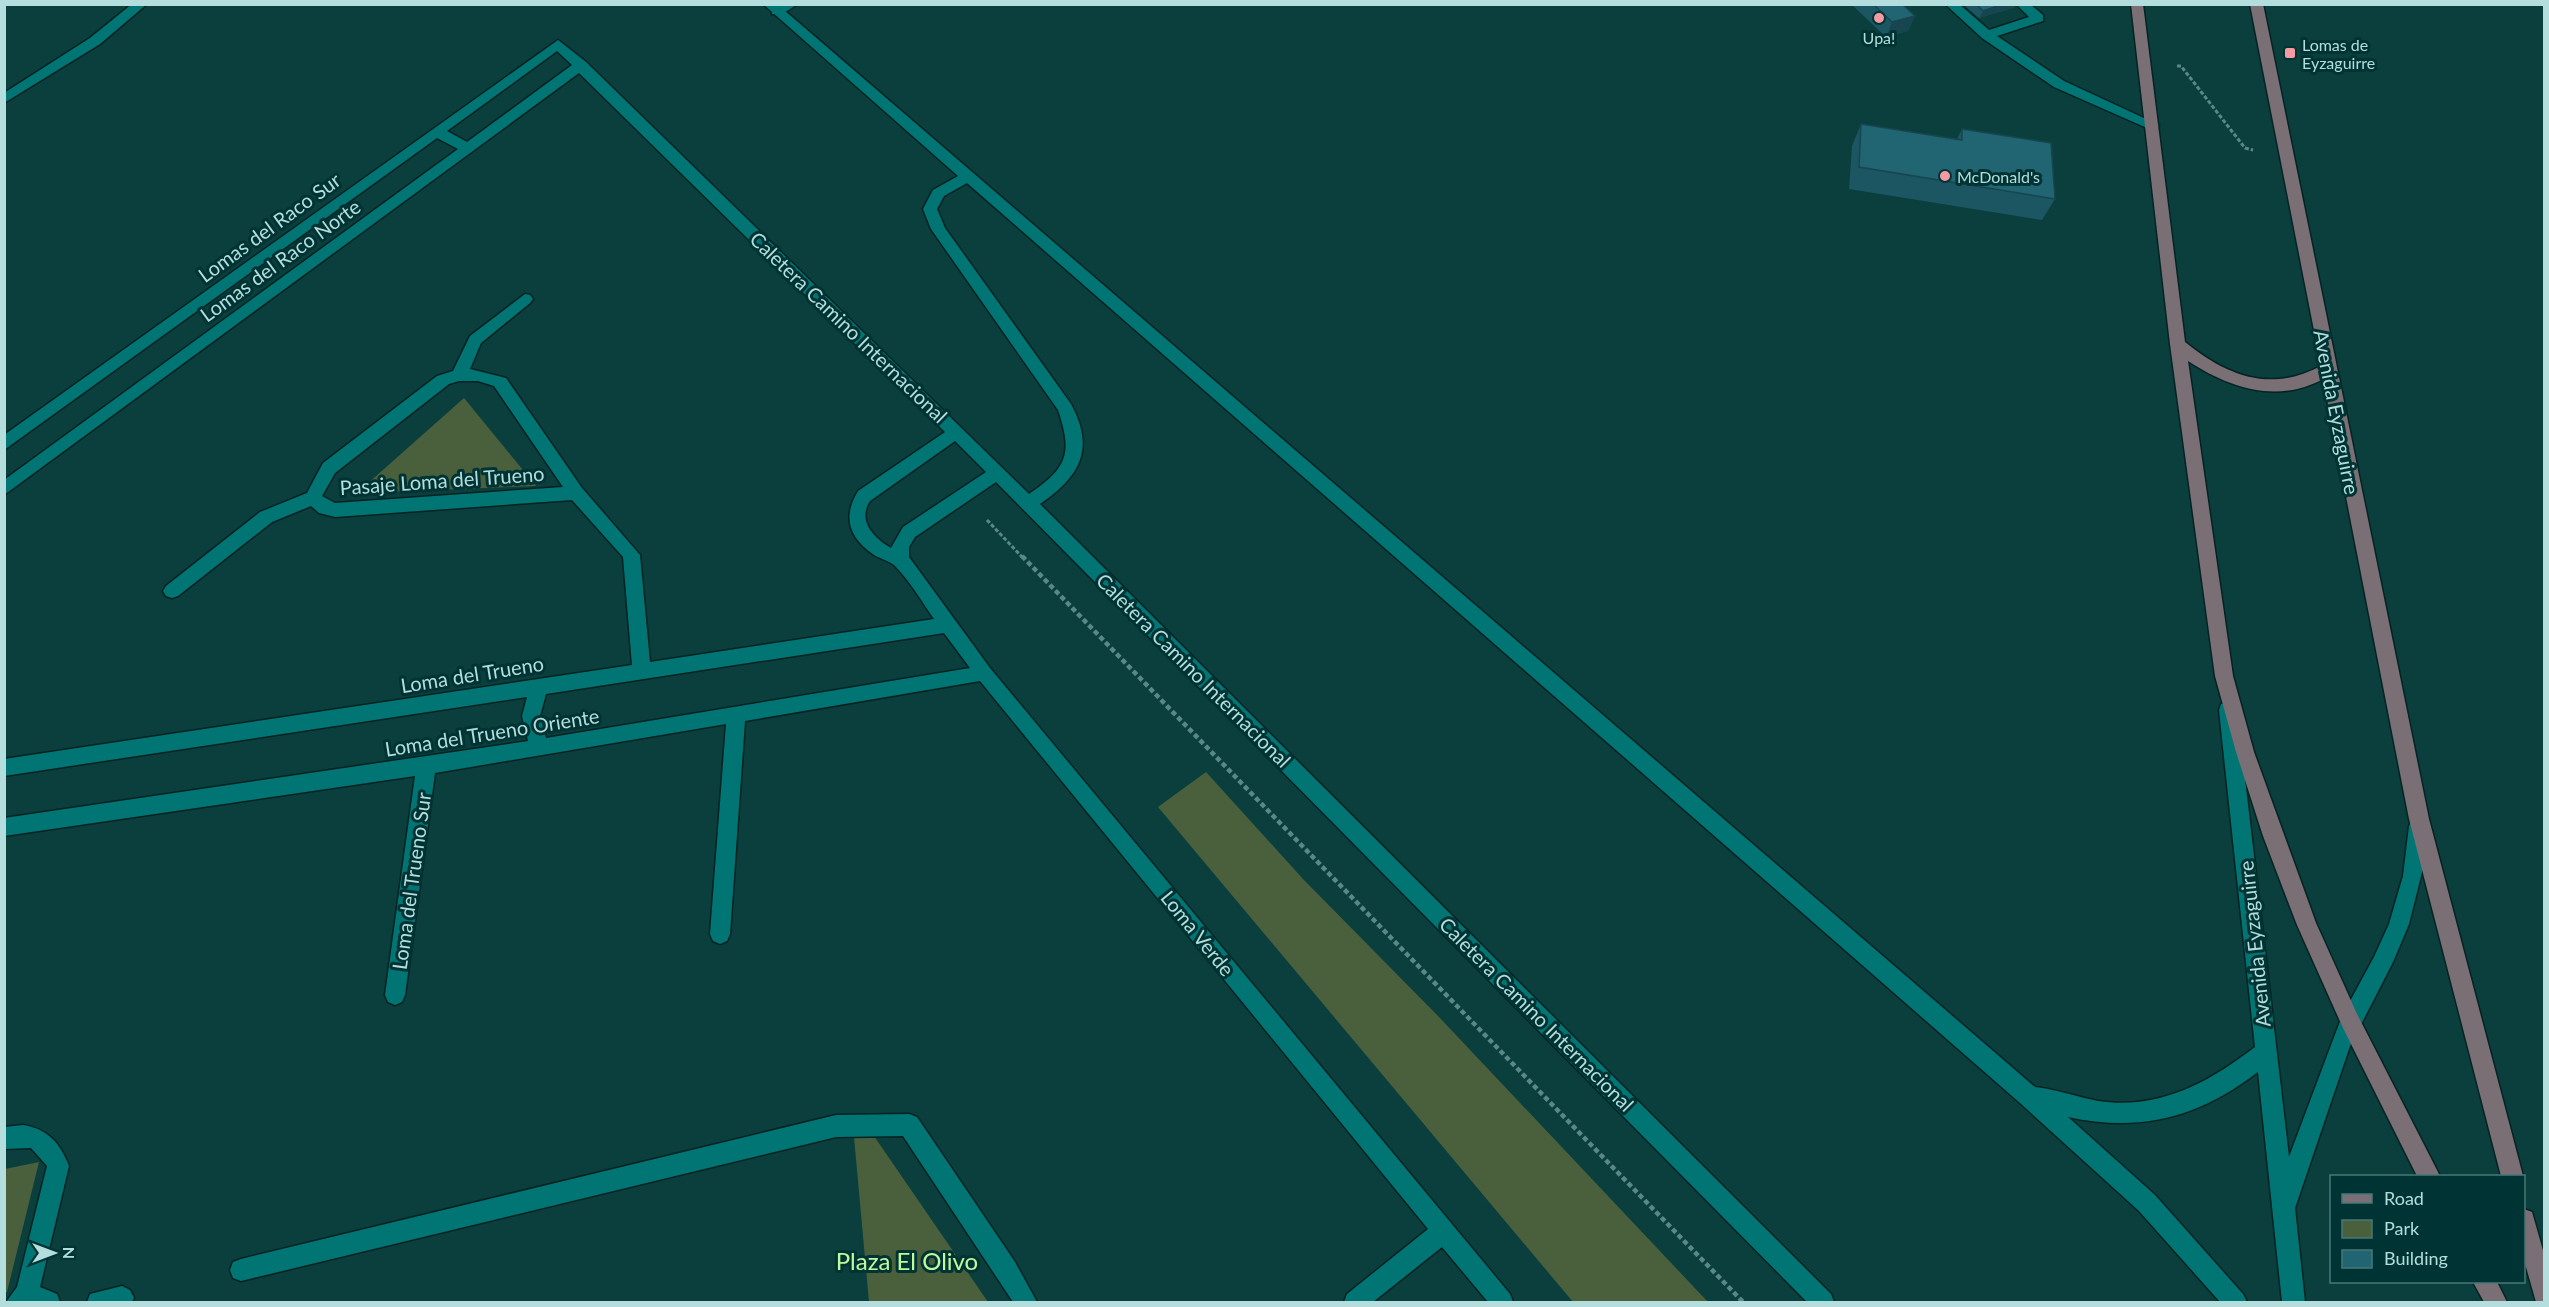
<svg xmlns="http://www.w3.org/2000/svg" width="2549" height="1307" font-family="Lato,sans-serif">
<rect width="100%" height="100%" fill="#0a3f3e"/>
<path fill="#4a603c" d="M464,398L536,486L357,493Z
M1206,772L1303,879L1439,1017L1708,1302H1573L1158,807Z
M860,1134L874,1136L988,1302H869L854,1137Z
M39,1162L7,1292L5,1293V1169Z"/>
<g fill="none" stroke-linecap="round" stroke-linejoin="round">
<defs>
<path id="lane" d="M780,4H798L782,14H772V8Z
M1945,4H1959L1989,30L2029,17L2016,4H2030L2043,15V21L1997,36L2064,81L2159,125L2152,129L2147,128L2054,87L1982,38Z"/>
<path id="street" d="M132,4H147L100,44L4,103V93L90,38Z
M763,4H777L2035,1087C2055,1089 2077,1097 2098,1101C2159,1110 2208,1083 2255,1047L2219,710L2221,704L2228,702L2235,704L2237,710L2289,1157L2342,1016L2374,957L2389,924L2403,876L2409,826L2412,820L2419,817L2426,820L2429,826L2425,860L2409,924L2393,962L2350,1046L2295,1208L2305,1302H2282L2258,1072C2199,1117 2141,1133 2068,1117L2155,1195L2243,1294L2247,1302H2220L2139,1211L2020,1103L967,183L944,196L937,209L945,228L1071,404C1096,450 1079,477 1040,504L1831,1294L1834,1302H1807L996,482L915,537L909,547V557L990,668L1510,1294L1513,1302H1488L1442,1247L1373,1302H1344L1347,1294L1428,1229L980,681L745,721L730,934L727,941L720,944L713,941L710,934L726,724L435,773L405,995L402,1002L395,1005L388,1002L385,995L415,776L4,836V818L528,741L522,716L527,697L4,776V759L632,665L623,557L572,500L335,517L319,513L311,506L272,522L178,596L172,598L166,596L163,591L166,586L260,512L307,493L323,463L437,376L453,371L470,336L525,294L530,295L533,299L530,303L481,343L470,369L506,378L582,488L640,555L650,662L934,619C922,602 910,581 895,566C890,561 881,559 874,555C849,538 842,517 858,491L945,432L579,73L4,495V480L458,149L437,138L4,450V435L558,40L586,62L1029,494C1067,468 1073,454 1058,410L931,229L923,209L933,190L958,176ZM557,51L572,65L467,142L447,131ZM459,381H478L494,386L563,487L335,503L322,496L335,473L449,384ZM955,441L986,472L903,527L891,548C874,538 857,521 870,501ZM944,633L970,668L546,738L540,716L546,694Z
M909,1114L917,1117L1015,1262L1037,1302H1013L903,1136L836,1137L241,1281L233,1278L230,1270L233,1262L241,1259L836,1115Z
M23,1125C48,1129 60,1143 69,1166L40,1287L57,1294L60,1302H6L17,1287L47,1166L31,1148L4,1149V1127Z
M122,1286L130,1290L134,1298L132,1302H87L90,1294Z"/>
<path id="primary" d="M2131,4H2143L2185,342C2227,376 2270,393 2321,366L2250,4H2263L2429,819L2523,1176H2501L2409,819L2323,379C2278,404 2229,388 2188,361L2233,676L2254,752L2316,923L2357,1014L2440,1176H2417L2343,1028L2297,925L2263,836L2236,752L2215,676L2170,344Z
M2524,1209L2532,1212L2544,1254V1302H2536L2524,1260Z
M2473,1282H2497L2507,1302H2484Z"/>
</defs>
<use href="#lane" stroke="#052322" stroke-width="3"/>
<use href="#street" stroke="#052322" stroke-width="3"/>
<use href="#primary" stroke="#052322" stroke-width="3"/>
<path stroke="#588887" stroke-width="3" stroke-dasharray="4 2" stroke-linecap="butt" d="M2177,66H2181L2245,148L2253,150
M987,520L1023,558"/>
<path stroke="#588887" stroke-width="4.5" stroke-dasharray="5 3" stroke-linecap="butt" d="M1022,556L1743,1302"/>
<use href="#lane" fill="#007574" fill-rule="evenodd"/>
<use href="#street" fill="#007574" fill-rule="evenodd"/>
<use href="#primary" fill="#796f75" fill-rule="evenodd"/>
</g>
<path fill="#1c5662" d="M1851,4H1902L1915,16L1908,31L1886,37Z
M1963,4H2015L2013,8L1979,18Z
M1861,124L1957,139L1962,129L2055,199L2042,220L1849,189L1852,146Z"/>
<path fill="#174650" d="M2003,4H2015L2013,8L1979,18L1983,11Z
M1915,16L1908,31L1886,37L1892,22Z"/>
<path fill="#216472" stroke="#174650" stroke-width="1.5" d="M1873,4H1902L1915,16L1892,22Z
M1976,4H2003L1983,11Z
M1861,124L1962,140V129L2051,143L2055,199L1859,167Z"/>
<g fill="#f49aa2" stroke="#003434" stroke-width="2">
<circle cx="1879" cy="18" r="6"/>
<rect x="2284" y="47" width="12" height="12" rx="3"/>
<circle cx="1945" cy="176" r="6"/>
</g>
<g text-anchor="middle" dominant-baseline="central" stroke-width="6" stroke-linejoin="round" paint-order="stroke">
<g font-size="16" fill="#b4dedd" stroke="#003434" text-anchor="start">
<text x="1879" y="37" text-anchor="middle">Upa!</text>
<text x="2302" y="44">Lomas de<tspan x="2302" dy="18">Eyzaguirre</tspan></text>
<text x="1957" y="176">McDonald's</text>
</g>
<g font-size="20" fill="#b4dedd" stroke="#003434">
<text transform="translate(269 227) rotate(-36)">Lomas del Raco Sur</text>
<text transform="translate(280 260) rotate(-36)">Lomas del Raco Norte</text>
<text transform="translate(849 327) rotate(44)">Caletera Camino Internacional</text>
<text transform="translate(2337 412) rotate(79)">Avenida Eyzaguirre</text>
<text transform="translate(442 480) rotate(-4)">Pasaje Loma del Trueno</text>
<text transform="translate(1194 670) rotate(45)">Caletera Camino Internacional</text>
<text transform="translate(472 674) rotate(-9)">Loma del Trueno</text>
<text transform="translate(492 732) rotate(-9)">Loma del Trueno Oriente</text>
<text transform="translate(411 881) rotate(-82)">Loma del Trueno Sur</text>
<text transform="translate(1198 933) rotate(51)">Loma Verde</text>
<text transform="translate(2254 944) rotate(-96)">Avenida Eyzaguirre</text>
<text transform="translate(1537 1014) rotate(45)">Caletera Camino Internacional</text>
</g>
<g font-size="24" fill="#c0f89c" stroke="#003434">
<text x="907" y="1260">Plaza El Olivo</text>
</g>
</g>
<rect width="2549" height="1307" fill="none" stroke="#b4dedd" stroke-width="12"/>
<rect x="2330" y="1175" width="195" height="108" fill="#003434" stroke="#487878" stroke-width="1.5"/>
<rect x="2342" y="1194" width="30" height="9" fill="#796f75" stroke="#487878" stroke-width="1.5"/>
<text x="2384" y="1205" font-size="18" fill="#b4dedd">Road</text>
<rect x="2342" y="1220" width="30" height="18" fill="#4a603c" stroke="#487878" stroke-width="1.5"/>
<text x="2384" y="1235" font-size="18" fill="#b4dedd">Park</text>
<rect x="2342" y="1250" width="30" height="18" fill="#216472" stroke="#487878" stroke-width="1.5"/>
<text x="2384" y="1265" font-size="18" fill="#b4dedd">Building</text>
<g transform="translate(54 1253) rotate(90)" stroke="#003434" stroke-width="4.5" paint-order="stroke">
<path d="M0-4.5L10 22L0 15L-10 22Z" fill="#b4dedd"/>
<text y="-9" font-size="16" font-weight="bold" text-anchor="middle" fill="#b4dedd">N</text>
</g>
</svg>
